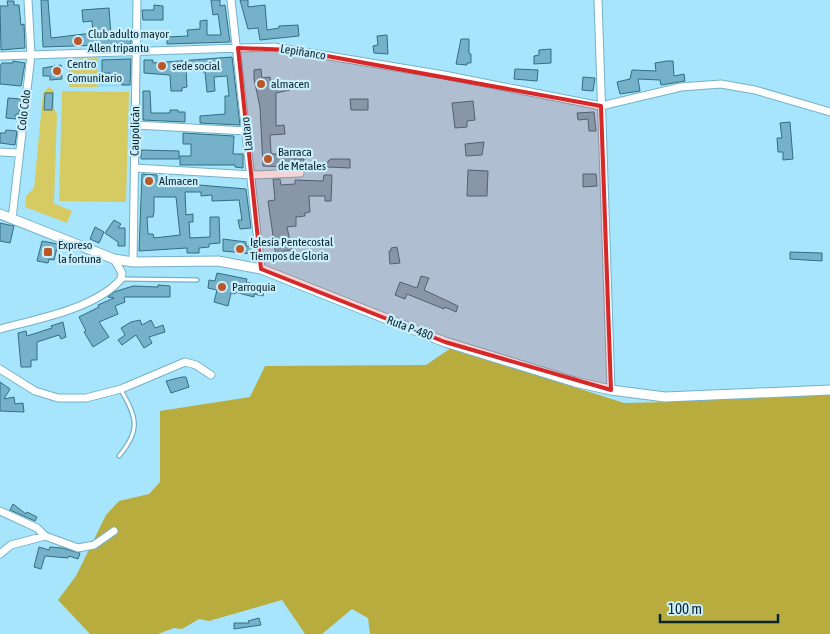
<svg xmlns="http://www.w3.org/2000/svg" width="830" height="634" font-family="'Asap Condensed',sans-serif">
<rect width="100%" height="100%" fill="#a6e5fc"/>
<path fill="#93daf5" d="M134,56L133,86L97,87V58Z"/>
<path fill="#d6ca62" d="M97,58V87H69V59Z
M49,87L54,91V109L57,114L54,203L51,202L72,211L67,223L25,207L26,196L34,188L43,93Z
M62,91L129,92L126,202L59,201Z"/>
<path fill="#b8ac3f" d="M451,348L624,403L669,402L830,388V634H370L368,618L352,609L322,634H305L282,600L209,621L199,619L182,629L174,628L158,634H90L58,600L76,576L106,515L119,501L149,494L160,482V411L250,397L265,366L426,365Z"/>
<path fill="#75b2c9" stroke="#316e83" fill-rule="evenodd" d="M41,0H48L51,38L93,33L92,21L83,22L82,10L109,8L111,35L131,34V44L43,47Z
M211,0H220V6L225,5L230,42L167,44V37L188,36L187,30L200,29V21L207,20V35H221L218,14L213,15Z
M240,0H248V7L265,5L267,30L279,28V26L298,25L299,36L260,40L258,28L248,29Z
M7,1H14V5H19L21,25L24,24L25,48L1,50L0,6H8Z
M154,5L163,6V20H143L142,10H154Z
M387,35L388,54L374,53L373,46L378,45L377,36Z
M461,39H469V53L471,54V63H467V65L456,64Z
M551,49V63L534,64V56L539,55V50Z
M232,57L240,125L200,123V116L225,114V96H229L227,76L214,77L215,91L207,92L205,72L186,70L187,87L182,88V91H171L170,75L144,73V60H153V63Z
M131,59L130,85H122V80L110,81V73H102V60Z
M13,61L25,63L21,86L0,84V66L2,63H13Z
M667,61H673L674,76L684,74L685,81L661,85L660,80L638,79L640,91L620,94L617,82L630,79L632,70L656,71L655,63Z
M61,65L62,79L50,80V76H43V68Z
M261,69L262,78L270,77L271,86L289,83L290,90L276,93V126L284,125L285,134L270,135L271,152L273,154H294V159H304V168L263,166L260,107L254,79V70Z
M515,69L538,70L537,81L514,79Z
M583,77L595,78L593,91L582,90Z
M143,91H150L151,113H170V110H178V112H185V122L143,120Z
M45,93H53L52,110H44Z
M8,98L21,99L19,114H16V119L6,118Z
M350,99H368V110H351Z
M473,101L475,120L467,121V127L455,128L452,103Z
M594,112L596,131H589L588,119L578,120L577,113Z
M790,122L793,159L783,160V152H778L777,138H782L780,123Z
M6,130L17,131L15,145L0,143V133H5Z
M183,133L234,136L233,154H243V168L235,167V165H180V156H191V144H183Z
M484,142L482,155L466,156L465,144Z
M141,150L179,151V159H141Z
M331,159H350V168L327,167L328,161Z
M468,170L488,171L487,196H467Z
M142,174L157,175V182H171V179L196,180L199,185L246,189L251,228L240,229L238,220H242L239,200L212,201V195L201,196V192H185L186,215L193,214V222H189L190,238L210,237V217H219L220,243L209,244V247L199,248V253H187V248L139,251ZM154,197H176L180,235L154,238L153,234H148L147,217H153L154,212Z
M583,174H596L597,186L583,187Z
M324,175H332L331,201H325V196H309L310,212L305,213V216L296,217V226L287,227L292,250L284,251L285,255L276,256L268,201L275,200L273,179H280L281,185L295,184V180L323,181Z
M114,220L121,224L118,228H125V246H118V242L105,233Z
M0,223L14,226L10,243L0,241Z
M95,227L104,232L99,243L90,239Z
M223,239L246,242V246H253L254,254L223,251Z
M42,241L58,244L54,260L49,259L48,263L37,261Z
M397,247L400,263L390,264L389,251H391V248Z
M790,252L822,253V261L790,259Z
M217,273L247,279L246,282L265,287L263,296L254,294V297L235,292V294L231,293L228,306L214,302L217,290L208,288L209,280L215,281Z
M421,276L429,278L424,290L458,306L456,312L445,307L444,309L407,294L405,299L395,295L400,282L417,288Z
M158,285L170,286V297H124L125,302L115,306L118,314L99,322L109,337L93,347L84,332L86,331L79,317L99,307L98,305L114,298L108,297L114,292L133,286L158,287Z
M140,320L142,325L151,320L155,328L163,325L165,332L149,337L152,343L144,348L136,335L122,345L118,340L125,335L121,328L131,322Z
M63,322L66,337L61,339L59,335L37,342V360H31V367H21L18,333L26,331L27,336L52,328L51,326Z
M182,377H186L189,387L171,393L166,381Z
M0,382L10,389L4,399L14,397L15,404L23,403L24,412L0,411Z
M13,504L26,514L27,512L37,517L35,521L10,510Z
M39,547L49,550L50,547L62,548L80,553L78,559L69,556L68,558L45,556L41,569L34,567Z
M259,618L261,625L234,629V623H249L248,621Z"/>
<g fill="none" stroke-linecap="round" stroke-linejoin="round">
<defs>
<path id="service" d="M122,279L197,280
M119,456C141,430 137,418 121,390"/>
<path id="minor" d="M231,0L261,269
M598,0L611,390
M0,56L274,47L444,75L601,106L681,87L721,84L755,90L830,112
M135,125L247,131
M0,152L19,153
M135,168L252,175L300,173
M12,219L31,55L28,0
M133,262L137,0
M0,329C37,319 95,309 121,279L122,273L114,259
M0,369L35,391L58,398H86L121,389L185,362L196,365L211,375
M0,511L37,528L45,536L78,548L94,545L114,531
M0,554L11,545L45,536"/>
<path id="tertiary" d="M0,214L114,259L133,262L218,261L261,269L445,342L575,382L611,390L665,397L830,390"/>
</defs>
<use href="#service" stroke="#75b2c9" stroke-width="5.5"/>
<use href="#minor" stroke="#75b2c9" stroke-width="9"/>
<use href="#tertiary" stroke="#75b2c9" stroke-width="11"/>
<use href="#service" stroke="#fff" stroke-width="3"/>
<use href="#minor" stroke="#fff" stroke-width="7"/>
<use href="#tertiary" stroke="#fff" stroke-width="9"/>
</g>
<path fill="#d62828" fill-opacity="0.2" stroke="#d62828" stroke-width="4" stroke-linejoin="round" d="M238,48L294,50L601,106L611,390L445,342L261,269Z"/>
<g fill="#bc5728" stroke="#c9eefc" stroke-width="2">
<circle cx="78" cy="41" r="5"/>
<circle cx="162" cy="66" r="5"/>
<circle cx="57" cy="71" r="5"/>
<circle cx="261" cy="84" r="5"/>
<circle cx="268" cy="159" r="5"/>
<circle cx="149" cy="181" r="5"/>
<circle cx="240" cy="249" r="5"/>
<rect x="43" y="247" width="10" height="10" rx="2.5"/>
<circle cx="222" cy="287" r="5"/>
</g>
<g text-anchor="middle" dominant-baseline="central" stroke-width="4.5" stroke-linejoin="round" paint-order="stroke">
<g font-size="12" fill="#0b252d" stroke="#c9eefc" text-anchor="start">
<text x="88" y="34">Club adulto mayor<tspan x="88" dy="14">Allen tripantu</tspan></text>
<text x="67" y="64">Centro<tspan x="67" dy="14">Comunitario</tspan></text>
<text x="172" y="66">sede social</text>
<text x="271" y="84">almacen</text>
<text x="278" y="152">Barraca<tspan x="278" dy="14">de Metales</tspan></text>
<text x="159" y="181">Almacen</text>
<text x="250" y="242">Iglesia Pentecostal<tspan x="250" dy="14">Tiempos de Gloria</tspan></text>
<text x="58" y="245">Expreso<tspan x="58" dy="14">la fortuna</tspan></text>
<text x="232" y="287">Parroquia</text>
</g>
<g font-size="12" fill="#0b252d" stroke="#c9eefc">
<text transform="translate(303 52) rotate(9)">Lepiñanco</text>
<text transform="translate(24 110) rotate(-83)">Colo Colo</text>
<text transform="translate(135 131) rotate(-89)">Caupolicán</text>
<text transform="translate(247 134) rotate(-96)">Lautaro</text>
<text transform="translate(410 328) rotate(21)">Ruta P-480</text>
</g>
</g>
<path d="M660 614v8h118v-8" fill="none" stroke="#0b252d" stroke-width="2.5"/>
<text x="668" y="614" font-size="15" fill="#0b252d" stroke="#c9eefc" stroke-width="4" paint-order="stroke">100 m</text>
</svg>
